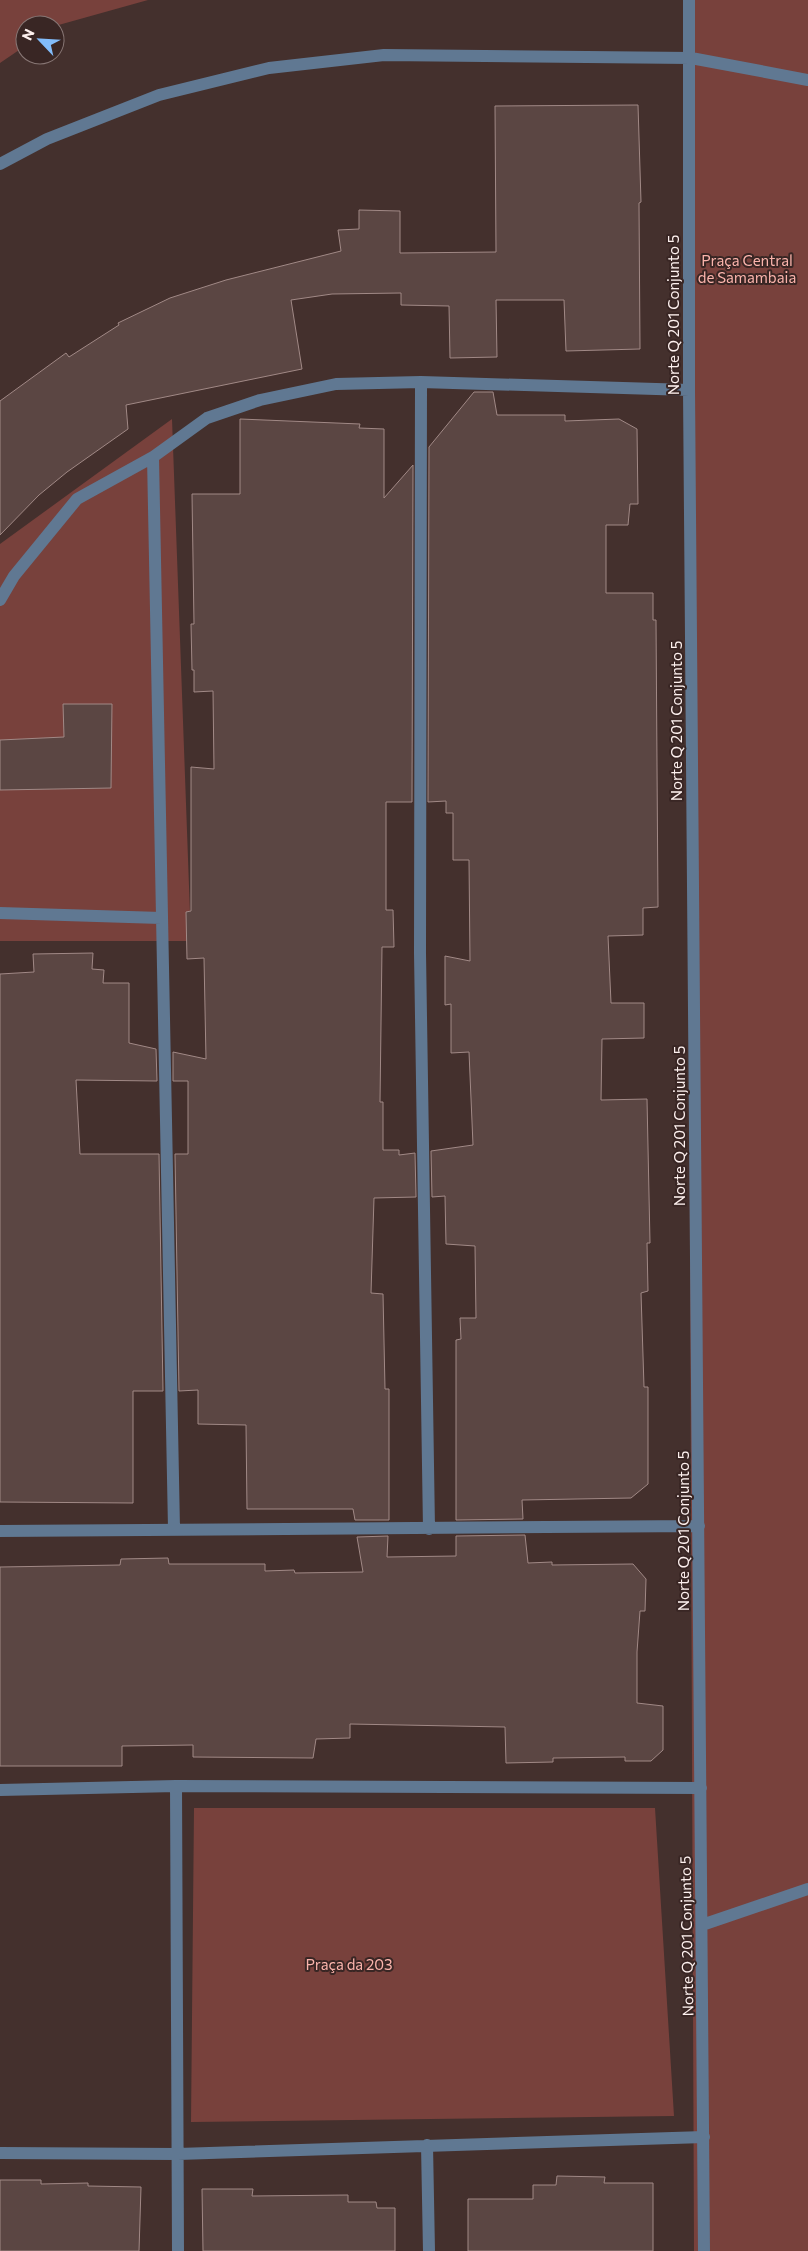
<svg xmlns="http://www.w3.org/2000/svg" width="808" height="2251" font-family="Commissioner,sans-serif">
<rect width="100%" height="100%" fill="#44302d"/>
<path fill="#78413c" d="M0,0H148L55,26L25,25V46L0,63Z
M685,0H808V2251H694Z
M172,419L191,941H0V544Z
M194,1808H655L674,2116L191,2122Z"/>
<path fill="#5b4643" stroke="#a18986" d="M638,105L641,202L639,203L640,349L566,351L564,300H496L497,357L450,358L449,306L401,305V293L332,294L291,300L302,369L126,405L128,429L67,472L39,495L0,535V401L66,353L69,357L119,325L118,323L170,298L226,280L341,251L338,230L359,229V210L400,211V253L496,252L495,106Z
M474,392H493L497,415H565V421L619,419L637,429L638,504H630L628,525H606V593H653V620H656L658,907L643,908V935L608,936L611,1003H644V1038L602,1039L601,1100L647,1099L650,1243H647L648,1291L641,1293L644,1387H648V1484L631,1498L522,1500L523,1519L456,1520V1340L461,1339L460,1318H476L475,1246L446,1244L445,1196L432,1197L431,1151L473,1145L469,1052L451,1053V1004L445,1005V956L470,961L469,860H453V813H446V801L428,802L429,447Z
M240,419L360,424L359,428L384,429V498L413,465L412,802H386V910H393L394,947H382L380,1102H383V1150H399V1155L415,1153L416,1197L374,1198L371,1293L383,1294L385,1389H389V1520H355L353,1509H247L246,1425L198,1424V1390L179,1391L175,1154H188V1081H173V1052L206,1059L204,958L187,959L186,912L191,911V767L214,769L213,691L194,692V670H192L191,624H194L192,494H240Z
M63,704H112L111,788L0,790V740L64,737Z
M93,953L92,969L104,970L103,983H129V1043L156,1049L157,1081L76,1080L80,1154H159L163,1391H133V1503L0,1502V974L34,972L33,954Z
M525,1535L528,1563L552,1562V1565L633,1564L646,1579L645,1611H640L637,1652V1703L663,1706V1750L651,1761H625V1757L553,1758V1762L506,1763L505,1727L350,1724V1738L316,1739L313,1758L193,1757V1745L122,1746V1766H0V1567L120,1565L121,1559L168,1558L169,1564H265V1571L294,1570L295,1573L363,1572L357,1537L388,1536L387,1557L456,1556V1536Z
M557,2176L605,2177L604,2183H653V2251H468V2199H533V2185H556Z
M0,2180H41V2184L88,2183V2186L141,2187L139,2251H0Z
M202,2189H253L252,2196L348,2195V2202H376L377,2208H395V2251H203Z"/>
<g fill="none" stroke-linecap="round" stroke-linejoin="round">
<path stroke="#607892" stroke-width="12" d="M689,0V390L704,2251
M0,164L47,139L159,95L269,68L384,55L691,58L808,80
M421,382L420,953L429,1529
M153,457L174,1529
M0,600L14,576L77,499L153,457L207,418L260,400L336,384L421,382L689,390
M0,913L161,918
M0,1531L699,1526
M176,1786L178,2251
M0,1790L176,1786L701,1788
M702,1925L808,1889
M427,2145L429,2251
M0,2153L178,2154L704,2137"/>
</g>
<g text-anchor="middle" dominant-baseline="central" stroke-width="4" stroke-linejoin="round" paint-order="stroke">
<g font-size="15" fill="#fbb4ac" stroke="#392624">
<text x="747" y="260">Praça Central<tspan x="747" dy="17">de Samambaia</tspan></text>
<text x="349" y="1964">Praça da 203</text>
</g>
<g font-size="15" fill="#fef1ef" stroke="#392624">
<text transform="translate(673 315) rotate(-90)">Norte Q 201 Conjunto 5</text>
<text transform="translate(676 721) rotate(-90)">Norte Q 201 Conjunto 5</text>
<text transform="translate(679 1126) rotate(-90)">Norte Q 201 Conjunto 5</text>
<text transform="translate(683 1531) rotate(-90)">Norte Q 201 Conjunto 5</text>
<text transform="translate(686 1936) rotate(-91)">Norte Q 201 Conjunto 5</text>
</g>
</g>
<g transform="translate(40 40) rotate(295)"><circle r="24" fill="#392624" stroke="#887775"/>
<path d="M0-4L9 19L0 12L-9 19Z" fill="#82bcfa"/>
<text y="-8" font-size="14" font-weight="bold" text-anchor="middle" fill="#fef1ef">N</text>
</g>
</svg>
